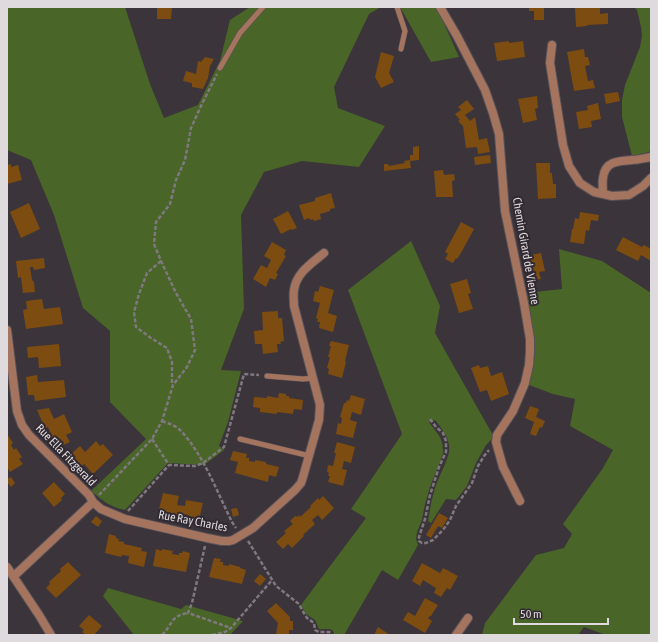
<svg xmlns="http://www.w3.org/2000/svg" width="658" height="642" font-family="'Asap Condensed',sans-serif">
<rect width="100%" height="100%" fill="#3b343b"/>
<path fill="#496527" d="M7,7H125L150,84L164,118L198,105L220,61L230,20L250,7H381L369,14L334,87L338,108L385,126L359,167L302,161L264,172L241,215L244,309L221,370L241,371L228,422L219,446L224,450L204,465L168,463L125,510C110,507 103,501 91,491L146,439L110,402V331L83,308L54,215L31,160L7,150Z
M400,7H436L439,12L459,57L431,62Z
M634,7H651V150L649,152L632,156L622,117V100L625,85L640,47L642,36L641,27L637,10Z
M411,241L440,306L435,333L494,437L486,445L476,463L467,486L456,500L446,499L431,523L428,521C430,509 432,496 436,485C448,454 459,449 435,420L429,422C437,434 444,437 443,454L430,487L425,504L422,520L417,532L416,539L418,545L398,580L382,570L344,635H334C334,626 325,630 319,629L315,620L306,614L301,605L366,518L351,509L360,496L402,434L348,290Z
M559,249L602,261L651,293V635H606L584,627L578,635H482L485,623L536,555L564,548L572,534L563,524L603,468L613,450L570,426L575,399L553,394L529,385L534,362L535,343L526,293L562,289Z
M108,588L181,609L186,605L243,621L230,635H134L103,596Z"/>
<path fill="#7d4c10" d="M157,7H172L171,19H157Z
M529,7H544V20H534V11H529Z
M575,8H600V14L608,13V24L587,25V26L576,27Z
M509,41V43L523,41L525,57L497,61L494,43Z
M584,49L585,57H588L590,65L585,66L588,81L593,80L595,88L574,91L567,52Z
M381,52L394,56L389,73L394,82L381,88L375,77Z
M205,57L214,59L210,66L208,78L203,89L192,87V83L183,81L186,71L196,74L198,61L201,62Z
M618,92L620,101L606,104L604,94Z
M537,96L538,108L535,109L537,120L523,123L518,99Z
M467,100L474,109L465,115L470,121L475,117L479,140L487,138L490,152L478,154L477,147L466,148L463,126L458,121L460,120L455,114L461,110L458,107Z
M598,103L601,119L591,121L592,127L579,129L576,112L588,110L587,106Z
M419,146V160L410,161L411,168L384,171V164H388L389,166L405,163L404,161L410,160V155H413V147Z
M490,155L491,163L475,165L474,157Z
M536,163H550V173H552L553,184H556V198L538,199Z
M11,164V167L18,165L22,180L7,184V165Z
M443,170L444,175L454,174L455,180L452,181L453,197H436L434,171Z
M331,193L335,208L330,209V211L320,214L321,219L314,221L313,219L310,220L309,218L304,220L299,205L315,201V198Z
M29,203L40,229L21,238L10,212Z
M288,211L297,228L292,230L291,229L281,234L273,219Z
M580,212L599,215L598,221L591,220L589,231L586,230L584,244L570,242L572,229H573L575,218L579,219Z
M461,222L474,229L461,253L457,259L456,258L453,263L445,259L448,254L445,252Z
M623,237L642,247L644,245L651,249V261L641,255L638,261L616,250Z
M272,242L286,250L284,255L286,256L276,273L278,274L275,280L270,278L266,287L253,279L261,265L267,268L271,260L264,256Z
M541,253L545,271L539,272L541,279L529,281L525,256Z
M44,258L45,268L34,270L33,267H30L32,280L34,282L35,292L23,293L21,277L18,278L16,261Z
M467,279L471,293L468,294L473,309L459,313L450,284Z
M320,286L334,290L328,313L337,316L333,332L319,328L320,322H317L318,319L316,318L320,303L313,301L315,291L318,292Z
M42,299L44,309L60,307L63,324L26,329L23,310L27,309L26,301Z
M278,311V318H282L284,341L280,342L281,344H277L278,352L263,354L262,344H255L254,331L263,330L262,312Z
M331,341L349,345L345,361L346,362L342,378L328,374L329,369L327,368L330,357H328L331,346H329Z
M59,344L61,366L39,368L38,357L28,358L27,347Z
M479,365L480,368L488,366L491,376L502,372L509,394L491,401L487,390L480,392L471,368Z
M37,375L38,382L64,380L66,397L35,401L34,395H28L26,377Z
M279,393L286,394V396H289V398L303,400L302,410L294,409L293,414L277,412V414L260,412V408L253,407L254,397L267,398V396L278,398Z
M351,395L365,399L361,415L352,412L350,420L357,422L353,438L336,434L338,423L341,424L342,418L340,417L344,403H346L347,400L349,401Z
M530,406L539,409L536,417L545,421L542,428L540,427L536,436L530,434L534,422L525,418Z
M49,408L54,419L64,414L72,432L66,435L70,442L59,447L56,440L54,441L48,427L45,428L37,410Z
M7,434L13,443L11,445L14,450L16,448L22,457L19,459L23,464L10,472L7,467Z
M96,441L100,446L103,444L113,455L93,474L84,464L82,466L71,454L80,446L85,452Z
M337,442L355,447L351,463L344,461L342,469L347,470L343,486L328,482L330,476H328L329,473L327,472L328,465L333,466L336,453H334Z
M233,451L247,454L246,458H249V461L255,462V460L266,462V464L279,467L276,477L269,475L268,482L235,473L238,462L230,460Z
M11,477L15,483L11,487L7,482V479Z
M54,482L65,494L61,498L62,500L54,507L42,493Z
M163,493L179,496L177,505L185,506L186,500L203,503L199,520L188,517L189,515L183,514L182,516L164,512V510L159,509Z
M323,496L334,508L322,520L318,515L312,520L315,524L303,535L304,536L292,548L288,544L283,549L276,542L286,533L284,531L293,524L290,521L295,516L297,517L299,515L300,517L311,507L310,506L318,498L319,500Z
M237,508L239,515L233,517L231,509Z
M439,513L448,518L442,528L438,526L431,538L426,535Z
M96,516L102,521L98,527L91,522Z
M109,534L116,536V538L119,539L118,541L124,542V544L142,548L141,551L147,552L144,567L128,563L129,556L122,555L121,557L105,553Z
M156,549L162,551V549L173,551L172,554L179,555V553H182L183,551L190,553L186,572L153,566Z
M214,558L221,559L220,562H223V565L229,566V564L240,567V568L246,570L242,584L209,577Z
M68,562L81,575L56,598L46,588L50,584L49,582L61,571L60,569Z
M422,563L440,573L443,568L458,576L450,590L447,588L441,597L434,593L436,588L423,580L420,586L412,581Z
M260,574L266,579L260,586L254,581Z
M425,598L438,605L431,616H430L428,618L432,621L425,633L403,620L408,612L415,616Z
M276,603L290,617V621H293V630H289V634H276L278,623L267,611Z
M89,615L102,626L94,635H86L82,632L84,630L79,626Z
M378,627L390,635H374Z"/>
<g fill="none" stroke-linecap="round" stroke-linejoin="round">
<defs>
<path id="service" d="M397,7L405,31L401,49
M220,68L240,33L263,7
M267,376L303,379L314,378
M240,439L310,456"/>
<path id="minor" d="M440,7L457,36L485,90L493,113L499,134L505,211L524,303L530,339V352L529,365L525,383L513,411L497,435L496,442L503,467L520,501
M552,45L550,63L563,145L569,166L580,183L594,192L612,196L629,195L643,186L651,178
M603,194C603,189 602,183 603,178C605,161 618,161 632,160C638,160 645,158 651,157
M7,330L17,411L22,425L29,435L89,495L93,502
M7,567L39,615L51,635
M14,576L93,502L101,509L125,519L207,538L222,541H229L233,540L253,528L295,490L301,483L303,477L319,420L320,405L294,306C294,301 293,295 294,290C296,273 312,263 324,253
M456,635L468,618"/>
</defs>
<use href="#service" stroke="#585258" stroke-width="6"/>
<use href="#minor" stroke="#585258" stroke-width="10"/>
<path stroke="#7f797f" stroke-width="2.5" stroke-dasharray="4 2" stroke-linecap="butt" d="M161,261L147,273L139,294L134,312L136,327L151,338L167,348L172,362V384
M430,419L436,427L443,433L446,441V452L439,467L430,495L425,519L419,537V541L422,543H426L433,540L443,530L450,520L456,506L472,483L478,466L484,456L489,450
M162,421C168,423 174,425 179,429C203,453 217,492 232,522L236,528
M152,439L169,465L195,466L203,463L224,447L244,374L259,375
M99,495L152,439L162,421L173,385L187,367L195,350L191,319L176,293L161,261L154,244L156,222L170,204L176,180L185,160L191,128L201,106L217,74
M128,511L169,465
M248,541L276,586L299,604L305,615L307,618L314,623L315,630L319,632H329L331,633V635
M205,546L192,603L188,613L231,628
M162,635C173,624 170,616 188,613
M212,635L225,632L231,628L272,580"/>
<use href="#service" stroke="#a5745f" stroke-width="5"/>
<use href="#minor" stroke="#a5745f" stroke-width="8"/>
</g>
<g text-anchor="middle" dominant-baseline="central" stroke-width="4" stroke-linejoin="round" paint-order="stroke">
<g font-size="12" fill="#dedade" stroke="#312a31">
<text transform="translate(526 251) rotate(80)">Chemin Girard de Vienne</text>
<text transform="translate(66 455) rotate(46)">Rue Ella Fitzgerald</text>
<text transform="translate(193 521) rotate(11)">Rue Ray Charles</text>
</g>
</g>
<rect width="658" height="642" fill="none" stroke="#dedade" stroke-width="16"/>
<path d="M514 618v6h94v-6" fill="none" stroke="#dedade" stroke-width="2"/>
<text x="520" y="618" font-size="12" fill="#dedade" stroke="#312a31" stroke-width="3" paint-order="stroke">50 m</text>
</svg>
